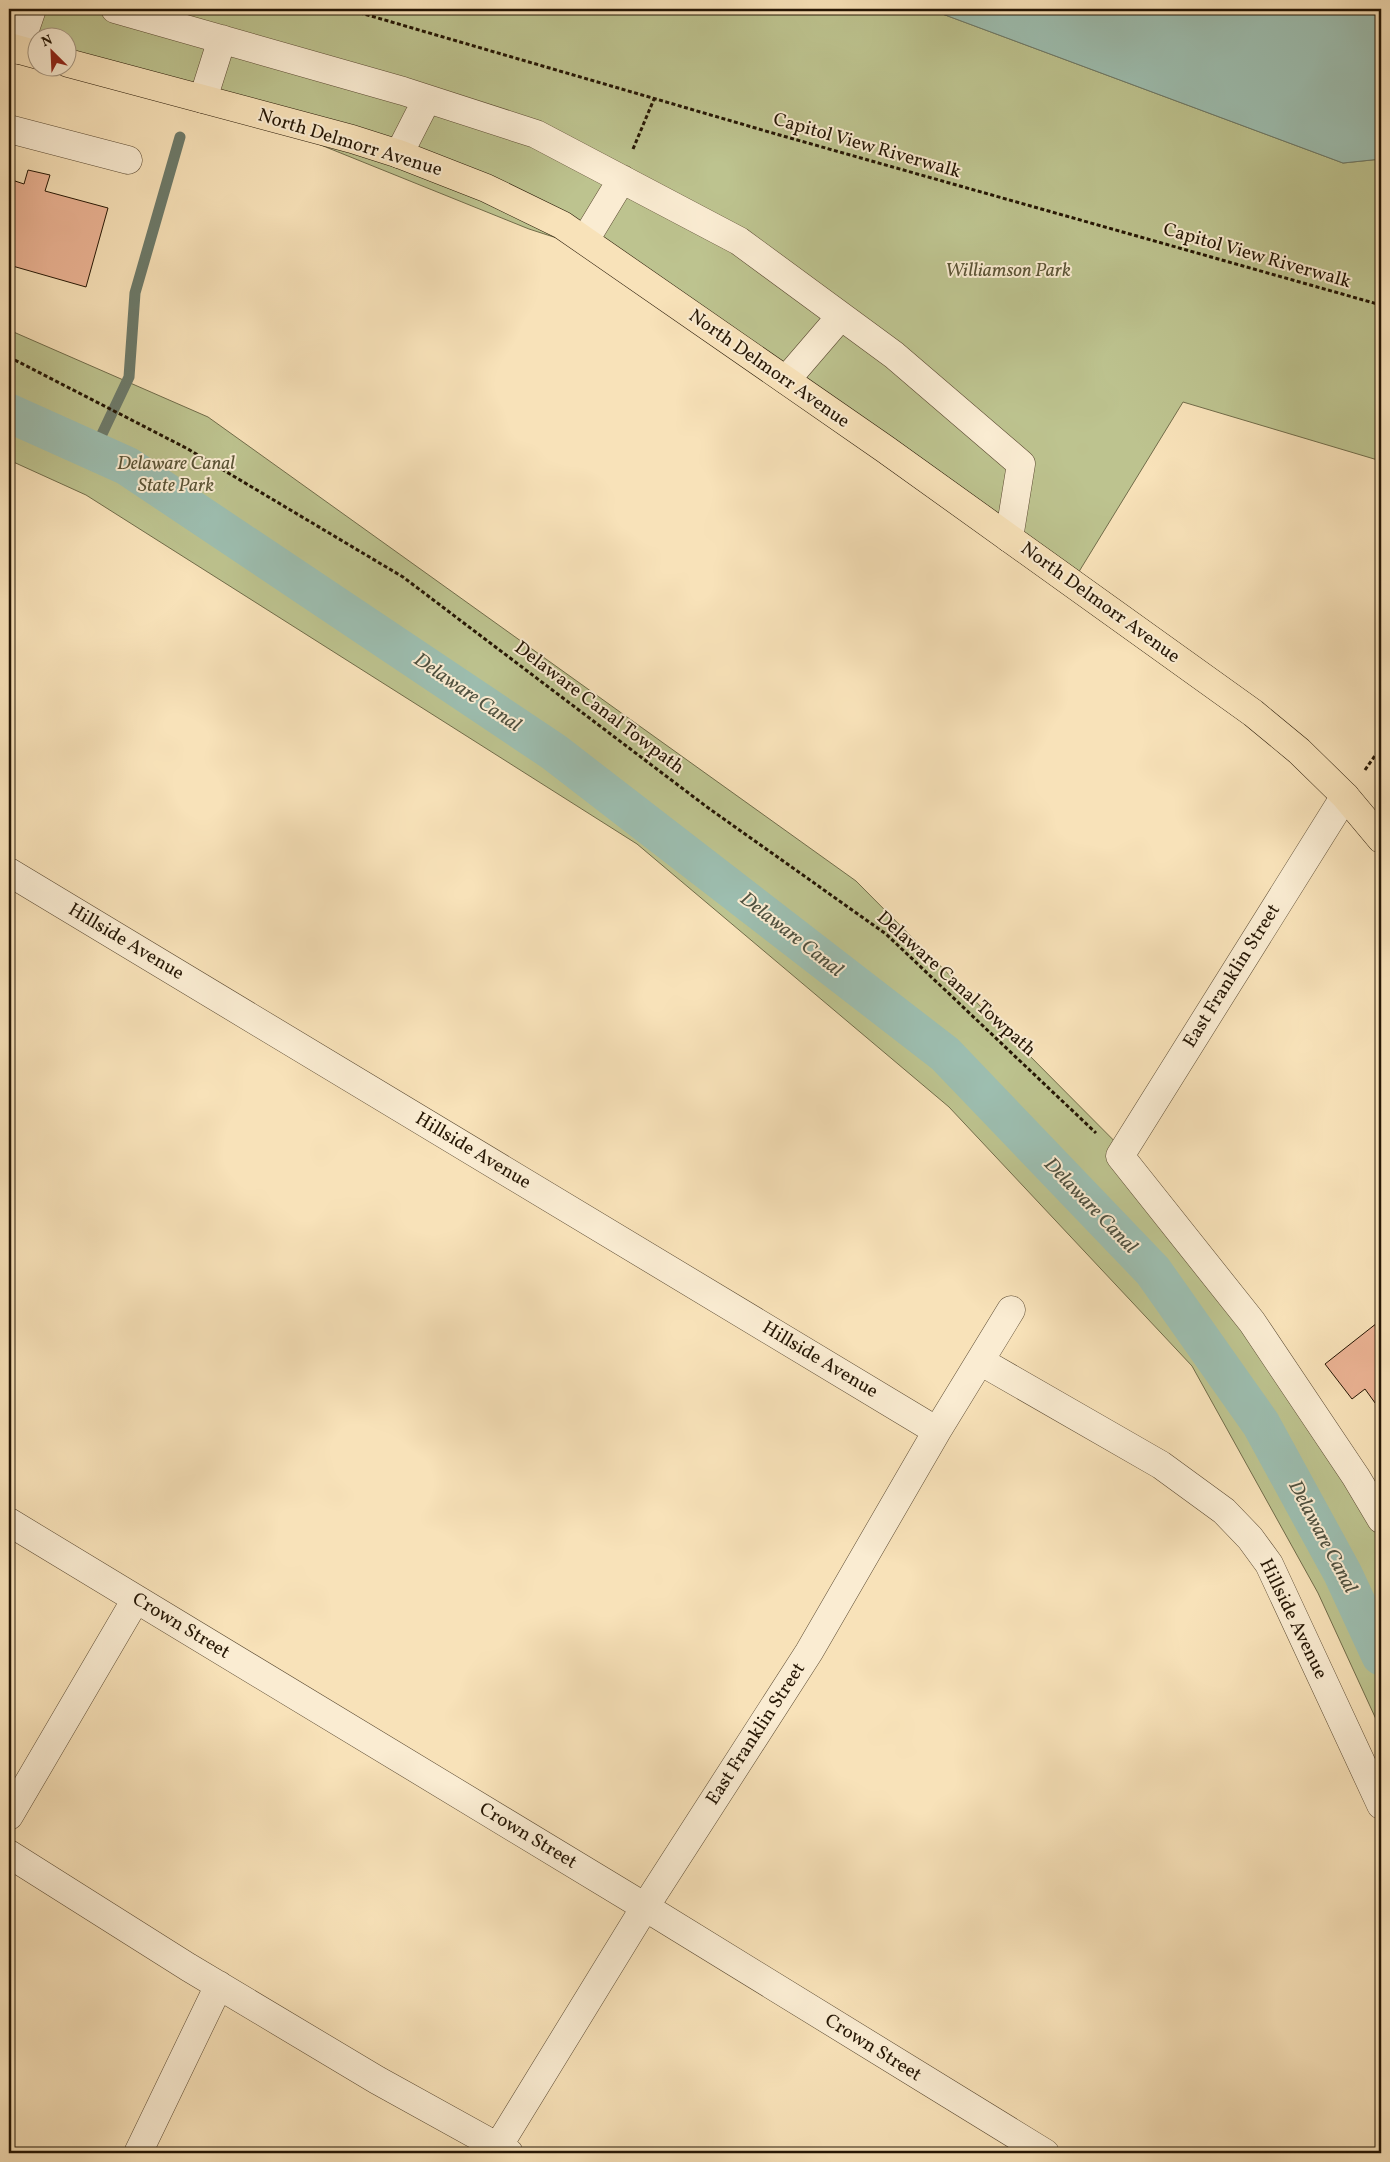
<svg xmlns="http://www.w3.org/2000/svg" width="1390" height="2162" font-family="Vollkorn,serif">
<rect width="100%" height="100%" fill="#f8e2b9"/>
<filter id="stains"><feTurbulence type="fractalNoise" baseFrequency=".004" numOctaves="4"/><feColorMatrix values="0 0 0 0 .2 0 0 0 0 .09 0 0 0 0 .02 0 0 0 .5 -.17"/></filter>
<radialGradient id="worn" r=".72"><stop offset=".6" stop-color="#630" stop-opacity="0"/><stop offset="1" stop-color="#630" stop-opacity=".3"/></radialGradient>
<path fill="#bdc38f" stroke="#716c4a" d="M9,9H929L1343,163L1381,159V461L1183,402L1072,583L600,252L529,229L219,104L68,62V38H38L37,54L9,47Z
M9,330L208,417L856,881L1168,1195L1381,1524V1730L1318,1593L1192,1366L949,1107L637,844L86,495L9,460Z"/>
<path fill="#9dbeb0" stroke="#6d7b6b" d="M929,9H1381V159L1343,163Z"/>
<g fill="none" stroke-linecap="round" stroke-linejoin="round">
<path stroke="#6d7b6b" stroke-width="11" d="M94,451L129,377L135,293L180,137"/>
<path stroke="#9dbeb0" stroke-width="39" d="M9,413L127,466L554,752L945,1054L1153,1271L1261,1424L1343,1574L1381,1656"/>
</g>
<path fill="#ecb495" stroke="#251604" d="M28,170L50,175L45,191L108,208L86,287L9,265V179L24,184Z
M1377,1323L1381,1329V1404L1378,1407L1365,1389L1352,1399L1325,1364Z"/>
<g fill="none" stroke-linecap="round" stroke-linejoin="round">
<defs>
<path id="minor" d="M115,9L403,91L536,134L739,241L894,355L1021,464L1009,538
M18,50L32,9
M203,99L222,39
M9,129L128,160
M399,154L427,99
M585,240L622,179
M786,380L841,316
M1345,796L1120,1156L1252,1322L1356,1477L1381,1519
M9,872L937,1431
M980,1361L1161,1465L1224,1511L1250,1538L1269,1564L1381,1805
M9,1522L645,1907L1045,2153
M9,1816L136,1599
M9,1854L188,1967L377,2080L509,2153
M138,2153L219,1985
M494,2153L645,1907L809,1652L937,1431L1011,1310"/>
<path id="major" d="M9,47L38,55
M68,63L352,139L399,154L486,188L562,225L885,449L1253,713L1299,751L1345,796L1381,839"/>
</defs>
<use href="#minor" stroke="#5a4931" stroke-width="29"/>
<use href="#major" stroke="#251604" stroke-width="29"/>
<path stroke="#251604" stroke-width="3" stroke-dasharray="4 2.5" stroke-linecap="butt" d="M347,9L776,134L1381,305
M633,149L654,99
M9,357L188,449L403,577L707,807L886,934L1096,1133
M1365,770L1381,747"/>
<use href="#minor" stroke="#faecd2" stroke-width="28"/>
<use href="#major" stroke="#f8e2b9" stroke-width="28"/>
</g>
<g text-anchor="middle" dominant-baseline="central" stroke-width="4" stroke-linejoin="round" paint-order="stroke">
<g font-size="19" fill="#251604" stroke="#faecd2">
<text transform="translate(350 143) rotate(17)">North Delmorr Avenue</text>
<text transform="translate(867 146) rotate(16)">Capitol View Riverwalk</text>
<text transform="translate(1257 256) rotate(16)">Capitol View Riverwalk</text>
<text transform="translate(769 369) rotate(35)">North Delmorr Avenue</text>
<text transform="translate(1100 603) rotate(36)">North Delmorr Avenue</text>
<text transform="translate(599 708) rotate(37)">Delaware Canal Towpath</text>
<text transform="translate(126 942) rotate(31)">Hillside Avenue</text>
<text transform="translate(1232 976) rotate(-58)">East Franklin Street</text>
<text transform="translate(956 984) rotate(42)">Delaware Canal Towpath</text>
<text transform="translate(473 1151) rotate(31)">Hillside Avenue</text>
<text transform="translate(820 1360) rotate(31)">Hillside Avenue</text>
<text transform="translate(1293 1619) rotate(64)">Hillside Avenue</text>
<text transform="translate(181 1626) rotate(31)">Crown Street</text>
<text transform="translate(756 1734) rotate(-57)">East Franklin Street</text>
<text transform="translate(528 1836) rotate(31)">Crown Street</text>
<text transform="translate(873 2048) rotate(32)">Crown Street</text>
</g>
<g font-size="19" font-style="italic" fill="#5a5335" stroke="#faecd2">
<text x="1008" y="271">Williamson Park</text>
<text x="176" y="464">Delaware Canal<tspan x="176" dy="22">State Park</tspan></text>
</g>
<g font-size="20" font-style="italic" fill="#4f5140" stroke="#faecd2">
<text transform="translate(467 693) rotate(34)">Delaware Canal</text>
<text transform="translate(791 935) rotate(38)">Delaware Canal</text>
<text transform="translate(1090 1206) rotate(46)">Delaware Canal</text>
<text transform="translate(1322 1537) rotate(62)">Delaware Canal</text>
</g>
</g>
<rect width="1390" height="2162" fill="none" stroke="#f8e2b9" stroke-width="30"/>
<rect x="10" y="10" width="1370" height="2142" fill="none" stroke="#251604" stroke-width="2.5"/>
<rect x="15" y="15" width="1360" height="2132" fill="none" stroke="#251604"/>
<g transform="translate(52 52) rotate(336)"><circle r="24" fill="#faecd2" stroke="#a59680"/>
<path d="M0-4L9 19L0 12L-9 19Z" fill="#8f2418"/>
<text y="-8" font-size="14" font-weight="bold" text-anchor="middle" fill="#251604">N</text>
</g>
<rect width="100%" height="100%" filter="url(#stains)"/>
<rect width="100%" height="100%" fill="url(#worn)"/>
</svg>
